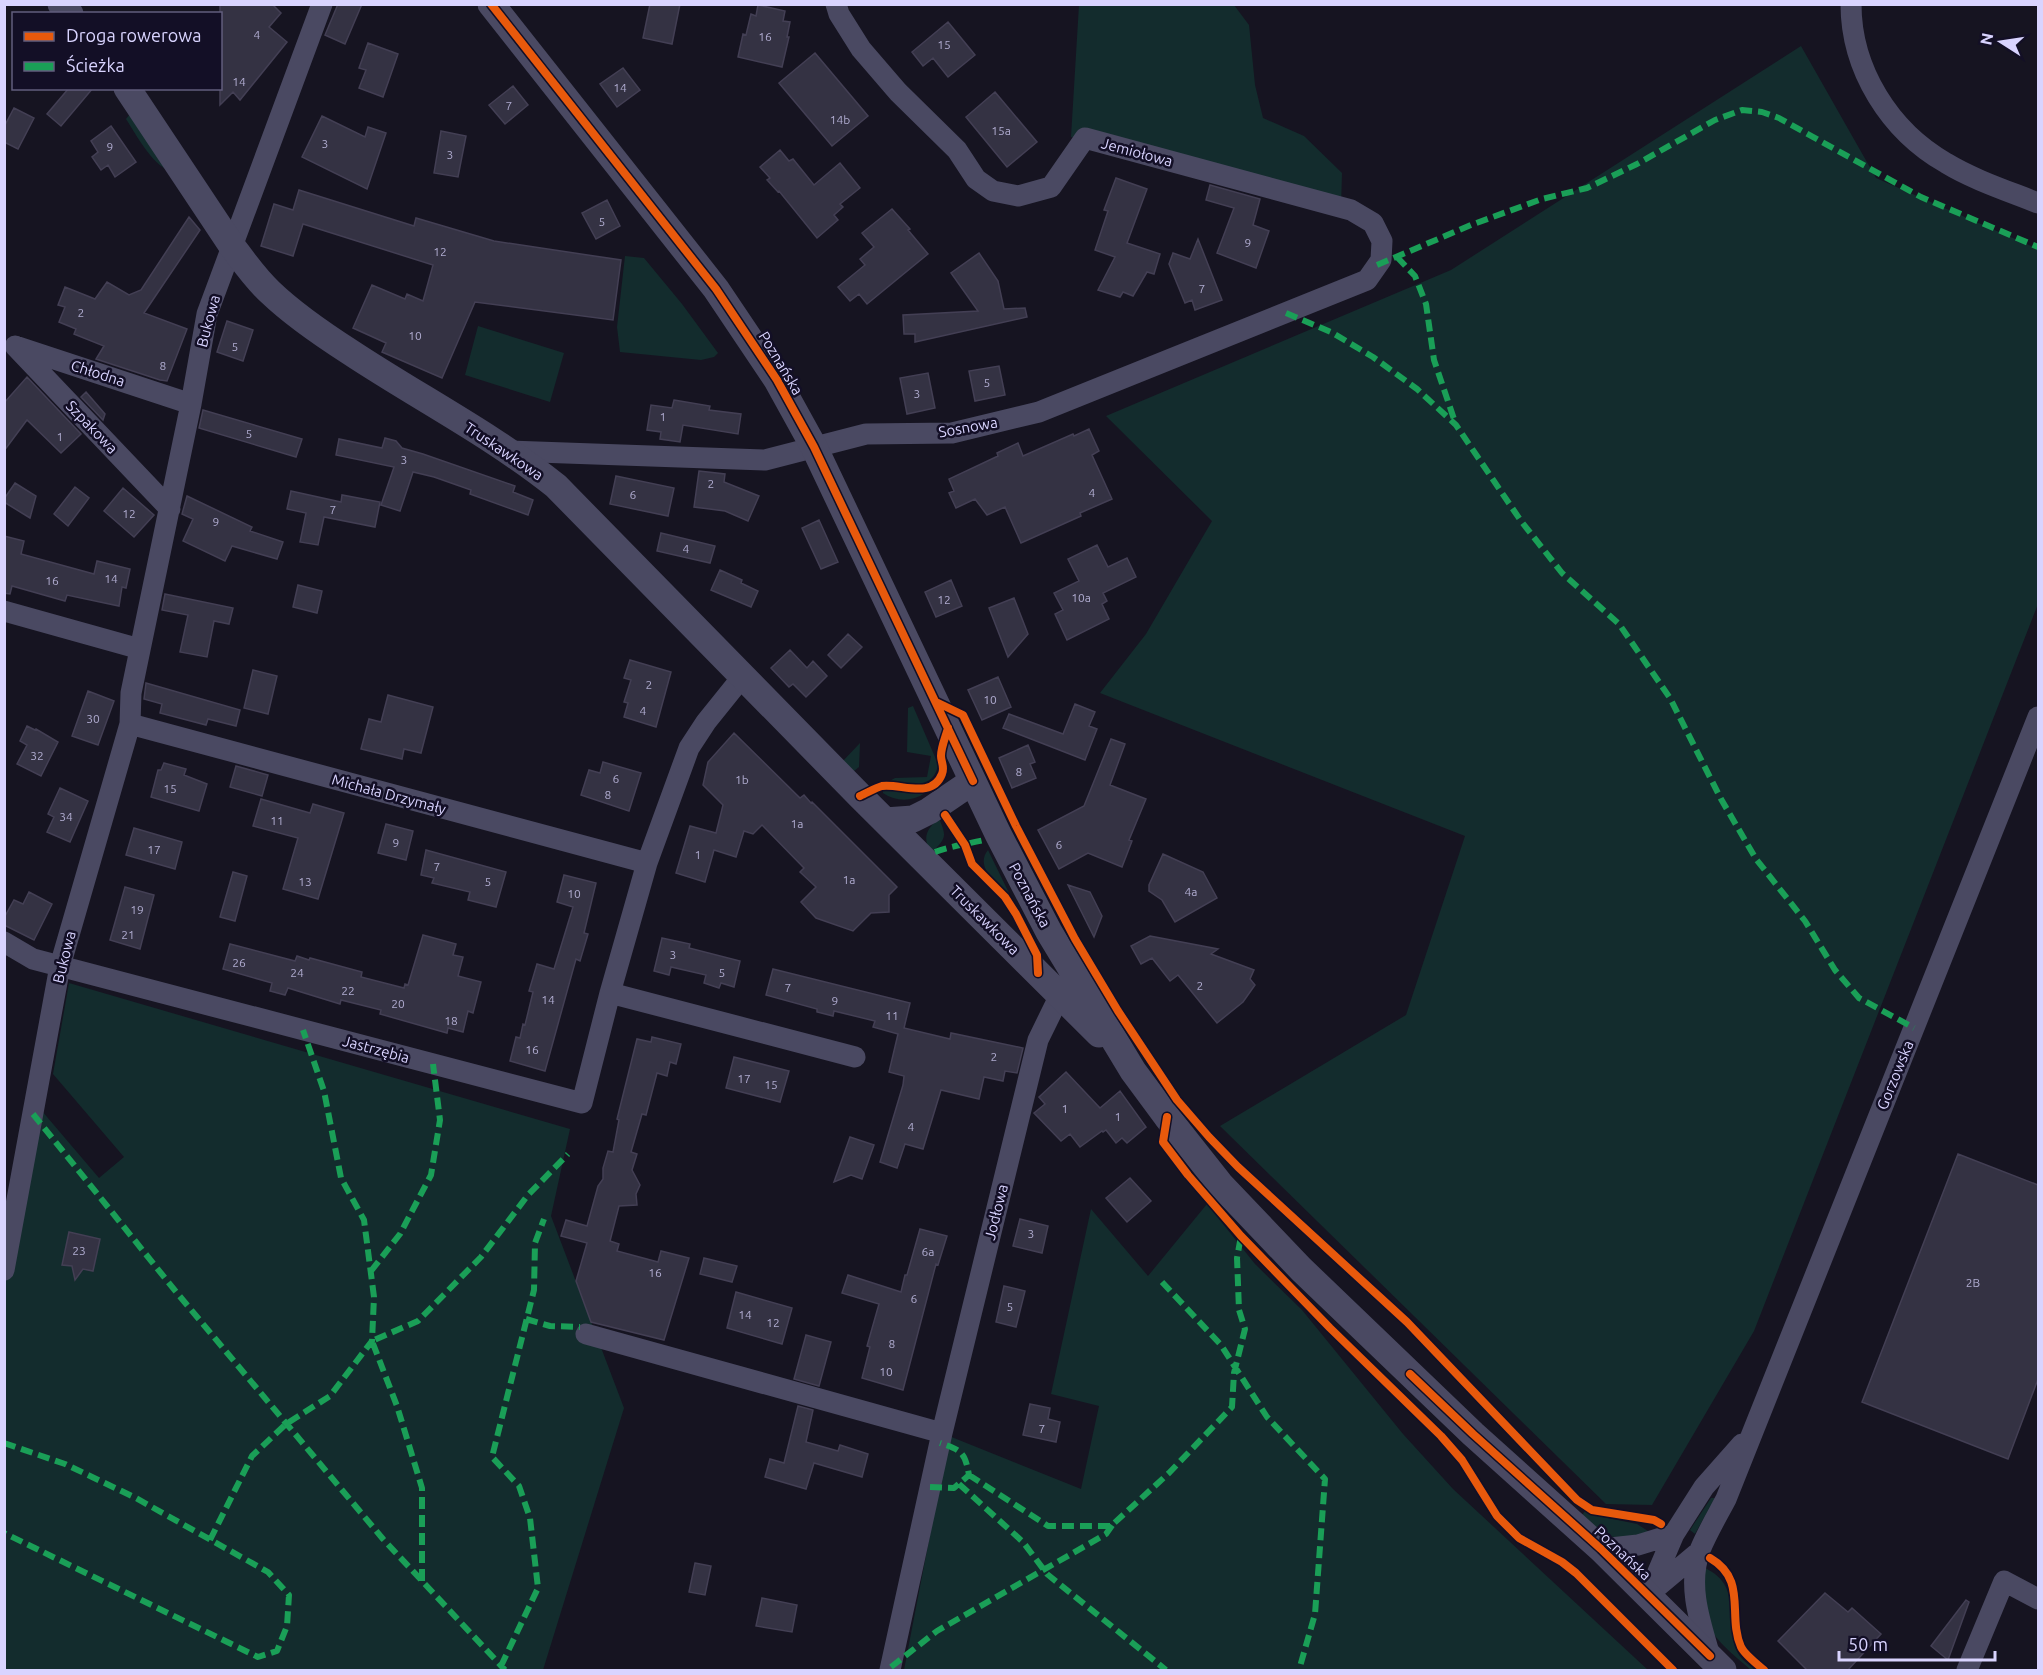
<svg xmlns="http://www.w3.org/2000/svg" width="2043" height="1675" font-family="Ubuntu,sans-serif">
<rect width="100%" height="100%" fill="#161421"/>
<path fill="#132c2d" d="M1079,5H1234L1249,25L1255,85L1263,118L1304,136L1342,173L1341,207L1146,155L1071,137Z
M1801,46L1876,178L2038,249V604L1754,1331L1652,1505L1606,1504L1220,1126L1406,1015L1465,836L1100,693L1146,634L1212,521L1106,416L1451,270Z
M130,114L169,170C153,166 135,133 126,119Z
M625,256L644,258L682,304L718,353L714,357L701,360L620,352L617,327Z
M478,326L564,353L550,402L465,375Z
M913,706L938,764C935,790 906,786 886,783L895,778L927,777L931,756L907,752L908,708Z
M860,743L859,767L854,771L842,762Z
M883,790C896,792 914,789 925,793C912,802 896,802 883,793Z
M939,818C947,838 946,837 932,853C921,838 927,829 939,818Z
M988,850L1009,893L1005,892C995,882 975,866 988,850Z
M69,983L570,1129L551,1216L624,1408L543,1670H5V1280L36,1104L99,1178L124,1157L53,1074Z
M1207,1204L1255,1264L1302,1310L1403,1434L1453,1489L1648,1670H904L949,1436L1081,1489L1099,1406L1051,1394L1091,1209L1148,1276Z
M1711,1498H1715L1695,1534L1690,1530Z
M1585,1511L1603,1517L1637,1524L1651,1533C1615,1539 1609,1543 1582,1515Z
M1705,1568C1742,1585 1725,1619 1736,1649C1739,1658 1748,1664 1755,1670H1751C1734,1655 1712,1639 1704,1616C1701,1605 1705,1580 1705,1568Z"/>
<path fill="#343243" stroke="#433f54" stroke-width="1.5" d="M220,4H272L281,13L269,27L287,42L240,100L233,92L220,105Z
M338,4H362L345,44L325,35Z
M650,4H680L672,44L643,38Z
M758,5L785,11L783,21L790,22L787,37H789L782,67L738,57L743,34L746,35L751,14L756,16Z
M948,22L975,55L948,77L933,58L923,66L912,52Z
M368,43L398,54L383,97L359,88L366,70L359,68Z
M815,53L868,116L832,146L779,83Z
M623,68L640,90L617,107L600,84Z
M513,86L528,105L505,124L489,105Z
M69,88H93L61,126L47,114Z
M995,92L1037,142L1007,167L966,117Z
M14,108L34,118L18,149L4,142V127Z
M322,116L365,137L368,127L386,133L367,189L302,157Z
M111,126L136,162L115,177L108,165L101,170L92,157L98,152L91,141Z
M441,131L466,136L458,177L434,173Z
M780,150L789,161L793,159L814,185L840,163L860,188L840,204L843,207L834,215L838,220L817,238L779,191L778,192L767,180L770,178L760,167Z
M1116,178L1147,189L1127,243L1160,254L1154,274L1147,272L1133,296L1123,292L1120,297L1098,290L1115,257L1095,250L1108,211L1104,210Z
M1210,185L1260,199L1253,225L1269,231L1256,268L1217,253L1234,208L1206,200Z
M299,190L414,226L416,218L494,241L621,260L613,320L475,302L442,378L382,352L386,343L353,328L372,285L405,299L407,294L423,301L433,265L303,224L293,256L261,246L274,204L293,210Z
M607,200L620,226L596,239L582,213Z
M892,209L910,229L908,230L928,254L867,304L859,294L850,301L838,287L865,265L860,259L874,247L862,233Z
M189,217L200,230L144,313L187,329L167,381L160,380L96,359L104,346L74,334L76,329L59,322L65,307L58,305L65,287L95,299L107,282L129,295L141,290Z
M1198,239L1222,300L1195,310L1192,300L1185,303L1169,264L1173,253L1190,259Z
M979,253L998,281L1004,309L1025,308L1027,317L915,342V334H904L903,315L978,311L951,273Z
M227,321L253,330L243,361L217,352Z
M999,366L1005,395L975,401L969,371Z
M928,373L935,408L907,414L900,378Z
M27,377L81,434L61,453L27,420L4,451V403Z
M86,392L105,414L103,420L81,397Z
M674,400L710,406L709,410L741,414L738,434L683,425L680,442L660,439L661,432L647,430L651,405L672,408Z
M203,410L302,439L296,457L199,428Z
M1089,429L1099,451L1092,455L1112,499L1080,513L1081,516L1021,543L1005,507L987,515L975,499L956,508L949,493L954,491L949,479L998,456L997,453L1018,443L1023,456L1073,434L1074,436Z
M385,438L396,441L402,448L423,454L515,486L513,492L533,500L528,515L470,494L471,490L434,477L413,472L400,511L381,505L394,467L336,455L339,439L382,448Z
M699,471L725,474L724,482L759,496L748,521L725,511L694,507Z
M616,476L674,488L668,516L610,504Z
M15,483L36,496L30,518L4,502V499Z
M75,487L89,498L68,526L54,514Z
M123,488L154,515L134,537L104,511Z
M291,491L341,502L342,495L380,502L375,527L324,517L318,545L300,542L306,513L287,509Z
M187,496L252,527L250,531L283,542L277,559L232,546L225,561L183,541L193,519L182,514Z
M819,520L838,562L821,569L802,528Z
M661,533L715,546L710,563L657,551Z
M4,536L24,541L21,554L94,574L97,561L130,569L126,588L122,587L119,606L67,595L65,601L12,586L10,594L4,593Z
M1097,545L1108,567L1127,558L1136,577L1103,593L1107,601L1102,604L1109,619L1067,640L1055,614L1063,610L1054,593L1079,581L1068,559Z
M720,570L742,580L741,583L758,591L751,607L711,590Z
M951,580L962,606L936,617L925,592Z
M298,585L322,591L317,613L293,607Z
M165,594L233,608L229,624L214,621L207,657L180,652L188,615L162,610Z
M1014,598L1028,634L1008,657L989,608Z
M848,634L862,647L841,668L828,655Z
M790,650L807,668L813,661L827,676L806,697L793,684L789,687L771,668Z
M630,660L671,672L656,727L624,717L628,703L624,702L631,680L624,678Z
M253,670L277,676L268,714L244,708Z
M998,677L1011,707L982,720L968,690Z
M146,683L240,710L236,726L208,719L206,725L160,713L162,704L144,699Z
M88,691L114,701L98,745L72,736Z
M388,695L433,707L421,753L404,749L402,759L361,749L369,719L381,722Z
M1075,704L1095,712L1089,726L1097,729L1085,760L1003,728L1009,714L1063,734Z
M27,726L35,730L36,729L58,742L41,776L17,764L27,745L20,741Z
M734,733L800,798L804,795L811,803L812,802L897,887L889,895V912L871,913L853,931L816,918L801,902L816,887L800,872L804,868L762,825L753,834L744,831L736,857L714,850L705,882L676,873L690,826L716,833L723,805L703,785L708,762Z
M1111,739L1125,744L1110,785L1146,799L1129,840L1132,841L1122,867L1088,853L1059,869L1038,830L1084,806Z
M1028,745L1035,762L1030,764L1036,778L1012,788L999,758Z
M603,762L641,773L629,811L581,795L589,770L600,773Z
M164,763L186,769L184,775L207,784L199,811L151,797L158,770H161Z
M236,766L268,775L262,796L230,787Z
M60,788L88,801L70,842L47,832L54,817L48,814Z
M261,799L310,813L313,804L344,813L318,899L283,889L298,838L253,826Z
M386,824L413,831L406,860L378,853Z
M134,828L182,842L175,869L126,855Z
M426,850L506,872L496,907L468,900L470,892L432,883L434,878L421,875Z
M1163,854L1203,872L1217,898L1175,922L1162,900L1149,891V885Z
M233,872L247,876L235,921L220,917Z
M564,875L596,883L584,933L588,934L580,961L576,959L545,1071L510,1061L516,1037L520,1038L523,1024L525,1025L533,992L529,991L537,964L554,969L573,907L557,902Z
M1068,885L1090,892L1102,916L1094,937Z
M125,887L154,895L140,949L110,940Z
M29,892L52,904L34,940L4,925V918L14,900L23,904Z
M423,935L456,944L453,955L463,957L458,976L481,982L473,1013L468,1011L463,1032L448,1028L447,1033L380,1014L381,1010L341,1000L340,1004L288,988L285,995L270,991L272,983L223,969L230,944L295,961L297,956L309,960L310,958L362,972L361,977L404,988L405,984L408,985Z
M1150,936L1218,949L1211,954L1254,970L1250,979L1255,985L1243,1002L1217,1023L1178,975L1170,981L1152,958L1141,964L1131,946Z
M662,938L690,944L689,948L740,961L734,987L721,983L719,988L704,983L706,975L671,967L669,975L654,971Z
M773,969L910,1003L904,1028L950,1039L951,1033L1023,1048L1017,1073L1005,1071L1003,1081L984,1077L979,1099L941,1090L923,1149L905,1144L897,1168L880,1162L903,1085L904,1076L889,1072L898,1034L873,1027L875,1021L834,1011L833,1016L817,1012V1009L766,995Z
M652,1037L681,1044L676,1064L670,1062L667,1076L657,1073L646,1115L642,1114L631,1152L637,1154L632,1170L640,1185L636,1194L637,1205L619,1206L610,1241L619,1244L617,1251L658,1262L661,1251L689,1258L664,1340L591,1322L576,1281L587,1243L561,1236L566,1220L587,1226L598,1186L603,1179V1168L608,1151L613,1152L619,1120L617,1119L637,1039L651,1042Z
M734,1057L789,1071L780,1102L726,1088Z
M1066,1072L1100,1108L1120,1091L1146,1127L1127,1143L1122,1138L1116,1143L1106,1130L1103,1132L1102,1131L1080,1147L1070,1134L1061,1141L1034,1113L1045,1104L1039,1097Z
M850,1137L874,1145L862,1179L851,1175L834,1182Z
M1958,1154L2038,1185V1379L2008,1459L1862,1402Z
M1130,1178L1151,1201L1127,1222L1106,1198Z
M1020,1219L1048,1226L1042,1253L1013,1246Z
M920,1229L947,1236L938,1265L936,1264L903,1390L862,1378L870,1347L867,1346L879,1304L842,1293L848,1275L901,1292L905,1275H907Z
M69,1232L100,1239L93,1271L83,1269L75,1280L72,1266L62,1265Z
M704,1258L737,1266L732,1282L700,1274Z
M1004,1286L1025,1291L1016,1327L996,1322Z
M736,1292L792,1308L782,1344L727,1328Z
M806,1335L831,1342L819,1386L794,1379Z
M1030,1404L1050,1408L1048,1419L1060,1422L1056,1442L1023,1435Z
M798,1406L813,1410L806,1442L838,1451L840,1445L868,1454L862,1477L814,1463L806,1489L765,1477L770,1459L784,1463Z
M695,1563L711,1566L705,1595L689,1592Z
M1825,1593L1848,1612L1852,1608L1881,1634L1847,1671H1808L1778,1641Z
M762,1598L797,1605L792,1632L756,1626Z
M1966,1600L1969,1602L1948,1660L1931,1646Z"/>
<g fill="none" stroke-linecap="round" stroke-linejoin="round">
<path stroke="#4a4962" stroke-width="21" d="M1851,4C1851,70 1890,131 1946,163C1974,180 2008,191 2038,203
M15,346L170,509
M18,347L191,404
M509,451L765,460L866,434L952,433L1039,412L1367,280L1381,260L1382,241L1373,223L1351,210L1085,138L1051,187L1018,196L993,191L976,179L957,150L898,92L861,49L839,14L836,4
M4,611L140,649
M130,724L647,863
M4,942L33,959L582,1103L610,993L647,863L689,748L706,722L743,676
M610,993L855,1057
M4,1270L60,966L130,724L131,693L191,404L207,314L322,4
M586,1334L942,1433
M1601,1549L1638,1545L1674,1534
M1651,1592L1700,1551
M1648,1595L1674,1534L1704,1487L1742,1444
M1710,1656C1700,1622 1687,1585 1700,1550C1707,1533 1717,1516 1726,1499L2038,717
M890,1670L942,1433L1038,1040L1060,995
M1967,1670L2004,1581L2038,1599"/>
<path stroke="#4a4962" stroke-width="27" d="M61,4L70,14
M491,4L716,289L777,380L814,447L998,834L1049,932L1133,1071L1167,1117L1220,1184L1301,1269L1473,1434L1601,1549L1723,1670
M127,88L232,246C244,262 255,278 270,292C294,315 322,334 350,352C418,397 492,435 556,486L860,796L1099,1034
M885,821L913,819L929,811L973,781"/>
<path stroke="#1a9f57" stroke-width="6" stroke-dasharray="12 6" stroke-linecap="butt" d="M1397,257L1415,276L1426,304L1434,360L1455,422
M1377,265L1471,225L1542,199L1587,188L1637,164L1715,120L1742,110L1762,112L1779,118L1921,197L2038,247
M1286,313L1331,332L1373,357L1417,389L1456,425L1521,521L1562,573L1619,624L1670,698L1721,799L1756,859L1805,921L1835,970L1859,998L1914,1028
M935,852C951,846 967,844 984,840
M33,1114L177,1293L383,1539L505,1670
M371,1271L400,1234L431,1175L440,1120L433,1064
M1162,1282L1221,1345L1267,1417L1325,1479L1315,1614L1299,1670
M526,1319L550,1326L580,1327
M4,1443L65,1464L134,1497L268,1572L289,1595L287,1626L277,1651L258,1657L4,1533
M969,1475L1048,1526H1111L1169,1473L1232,1407L1234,1373L1245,1329L1239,1310L1237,1258L1241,1236
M959,1484L1023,1542L1047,1574L1166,1670
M930,1487L954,1488L969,1475C965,1452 961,1450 940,1443
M210,1540L252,1456L286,1424L330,1396L372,1341L374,1297L364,1220L341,1178L324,1091L303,1030
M422,1581V1488L397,1406L372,1341L418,1321L481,1257L528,1195L568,1154
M501,1666L538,1588L530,1518L519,1486L492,1457L534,1290L535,1243L544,1219
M891,1667L937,1631L1106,1534L1113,1524"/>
<defs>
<path id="cycleway" d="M491,4L716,289L777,380L814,447L973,781
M936,702L963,715L1016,826L1075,939L1118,1011L1177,1100L1209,1137L1238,1167L1407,1322L1577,1500L1592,1510L1654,1520L1661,1524
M860,796C867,793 875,788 882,786C900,783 932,800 942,774C945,767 941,762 941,756C941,747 946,736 948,728
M945,815L965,845L972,864L1005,897L1016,914L1037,955L1038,973
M1167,1117L1163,1142L1188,1175L1241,1236L1330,1328L1441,1436L1462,1460L1497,1516L1519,1538L1562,1562L1576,1573L1673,1670
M1410,1374L1473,1434L1601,1549L1710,1656
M1710,1558C1748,1580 1727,1615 1741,1647C1745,1655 1757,1664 1764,1670"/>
</defs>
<use href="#cycleway" stroke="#130f26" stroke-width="11"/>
<use href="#cycleway" stroke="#e8590c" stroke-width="8"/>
</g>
<g text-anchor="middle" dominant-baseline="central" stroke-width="5" stroke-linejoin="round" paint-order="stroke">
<g font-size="12" fill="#b0acd0">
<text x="257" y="34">4</text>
<text x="765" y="36">16</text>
<text x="944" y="44">15</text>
<text x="239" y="81">14</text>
<text x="620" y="87">14</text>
<text x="509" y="105">7</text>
<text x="840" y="119">14b</text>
<text x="1001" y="130">15a</text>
<text x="325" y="143">3</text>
<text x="110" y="146">9</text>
<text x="450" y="154">3</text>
<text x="602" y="221">5</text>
<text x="1248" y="242">9</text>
<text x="440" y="251">12</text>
<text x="1202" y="288">7</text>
<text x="81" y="312">2</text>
<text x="415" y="335">10</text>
<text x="235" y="346">5</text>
<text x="163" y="365">8</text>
<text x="987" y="382">5</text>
<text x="917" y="393">3</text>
<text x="663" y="416">1</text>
<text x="249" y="433">5</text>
<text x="60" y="436">1</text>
<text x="404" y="459">3</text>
<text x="711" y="483">2</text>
<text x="1092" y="492">4</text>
<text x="633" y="494">6</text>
<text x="333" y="509">7</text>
<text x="129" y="513">12</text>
<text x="216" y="521">9</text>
<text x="686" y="548">4</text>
<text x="111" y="578">14</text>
<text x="52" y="580">16</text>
<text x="1081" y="597">10a</text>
<text x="944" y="599">12</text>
<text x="649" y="684">2</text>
<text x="990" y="699">10</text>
<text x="643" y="710">4</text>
<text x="93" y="718">30</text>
<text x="37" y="755">32</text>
<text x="1019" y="771">8</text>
<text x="616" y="778">6</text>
<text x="742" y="779">1b</text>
<text x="170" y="788">15</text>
<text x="608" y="794">8</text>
<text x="66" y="816">34</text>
<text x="277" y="820">11</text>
<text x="797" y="823">1a</text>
<text x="396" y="842">9</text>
<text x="1059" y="844">6</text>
<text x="154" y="849">17</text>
<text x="698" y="854">1</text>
<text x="437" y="866">7</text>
<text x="849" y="879">1a</text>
<text x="305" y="881">13</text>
<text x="488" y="881">5</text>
<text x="1191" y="891">4a</text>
<text x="574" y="893">10</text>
<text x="137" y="909">19</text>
<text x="128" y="934">21</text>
<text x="673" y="954">3</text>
<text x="239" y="962">26</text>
<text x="297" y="972">24</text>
<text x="722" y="972">5</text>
<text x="1200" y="985">2</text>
<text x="788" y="987">7</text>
<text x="348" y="990">22</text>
<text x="548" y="999">14</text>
<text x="835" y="1000">9</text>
<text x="398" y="1003">20</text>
<text x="892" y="1015">11</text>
<text x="451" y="1020">18</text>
<text x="532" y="1049">16</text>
<text x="994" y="1056">2</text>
<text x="744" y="1078">17</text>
<text x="771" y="1084">15</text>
<text x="1065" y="1108">1</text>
<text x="1118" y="1116">1</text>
<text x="911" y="1126">4</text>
<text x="1031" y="1233">3</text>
<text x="79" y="1250">23</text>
<text x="928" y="1251">6a</text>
<text x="655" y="1272">16</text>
<text x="1973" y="1282">2B</text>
<text x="914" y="1298">6</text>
<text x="1010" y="1306">5</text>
<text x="745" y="1314">14</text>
<text x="773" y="1322">12</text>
<text x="892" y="1343">8</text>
<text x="886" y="1371">10</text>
<text x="1042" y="1428">7</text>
</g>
<g font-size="15" fill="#d9d4ff" stroke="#130f26">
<text transform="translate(1137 152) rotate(15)">Jemiołowa</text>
<text transform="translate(208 321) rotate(-75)">Bukowa</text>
<text transform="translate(781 363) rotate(59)">Poznańska</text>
<text transform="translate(98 373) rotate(18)">Chłodna</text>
<text transform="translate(92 427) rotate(46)">Szpakowa</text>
<text transform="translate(968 427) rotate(-10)">Sosnowa</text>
<text transform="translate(504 451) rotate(34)">Truskawkowa</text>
<text transform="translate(389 794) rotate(15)">Michała Drzymały</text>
<text transform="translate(1030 895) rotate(62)">Poznańska</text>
<text transform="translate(985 920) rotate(45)">Truskawkowa</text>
<text transform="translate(64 957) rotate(-76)">Bukowa</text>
<text transform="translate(376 1049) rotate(15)">Jastrzębia</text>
<text transform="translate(1895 1075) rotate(-68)">Gorzowska</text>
<text transform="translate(996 1212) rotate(-76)">Jodłowa</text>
<text transform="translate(1623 1553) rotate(43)">Poznańska</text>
</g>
</g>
<rect width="2043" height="1675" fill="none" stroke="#d9d4ff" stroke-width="12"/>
<rect x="12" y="12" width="210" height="78" fill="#130f26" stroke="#625e7d" stroke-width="1.5"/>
<rect x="24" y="32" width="30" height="9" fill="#e8590c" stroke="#625e7d" stroke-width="1.5"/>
<text x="66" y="42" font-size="18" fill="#d9d4ff">Droga rowerowa</text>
<rect x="24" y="62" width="30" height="9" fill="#1a9f57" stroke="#625e7d" stroke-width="1.5"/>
<text x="66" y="72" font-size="18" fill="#d9d4ff">Ścieżka</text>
<g transform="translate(2001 42) rotate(282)" stroke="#130f26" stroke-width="4.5" paint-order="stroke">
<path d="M0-4.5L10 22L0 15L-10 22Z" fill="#d9d4ff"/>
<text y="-9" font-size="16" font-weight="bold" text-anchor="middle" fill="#d9d4ff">N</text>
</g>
<path d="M1839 1651v9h156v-9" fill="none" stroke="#d9d4ff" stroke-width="3"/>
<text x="1848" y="1651" font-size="18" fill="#d9d4ff" stroke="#130f26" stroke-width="4.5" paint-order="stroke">50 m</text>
</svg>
